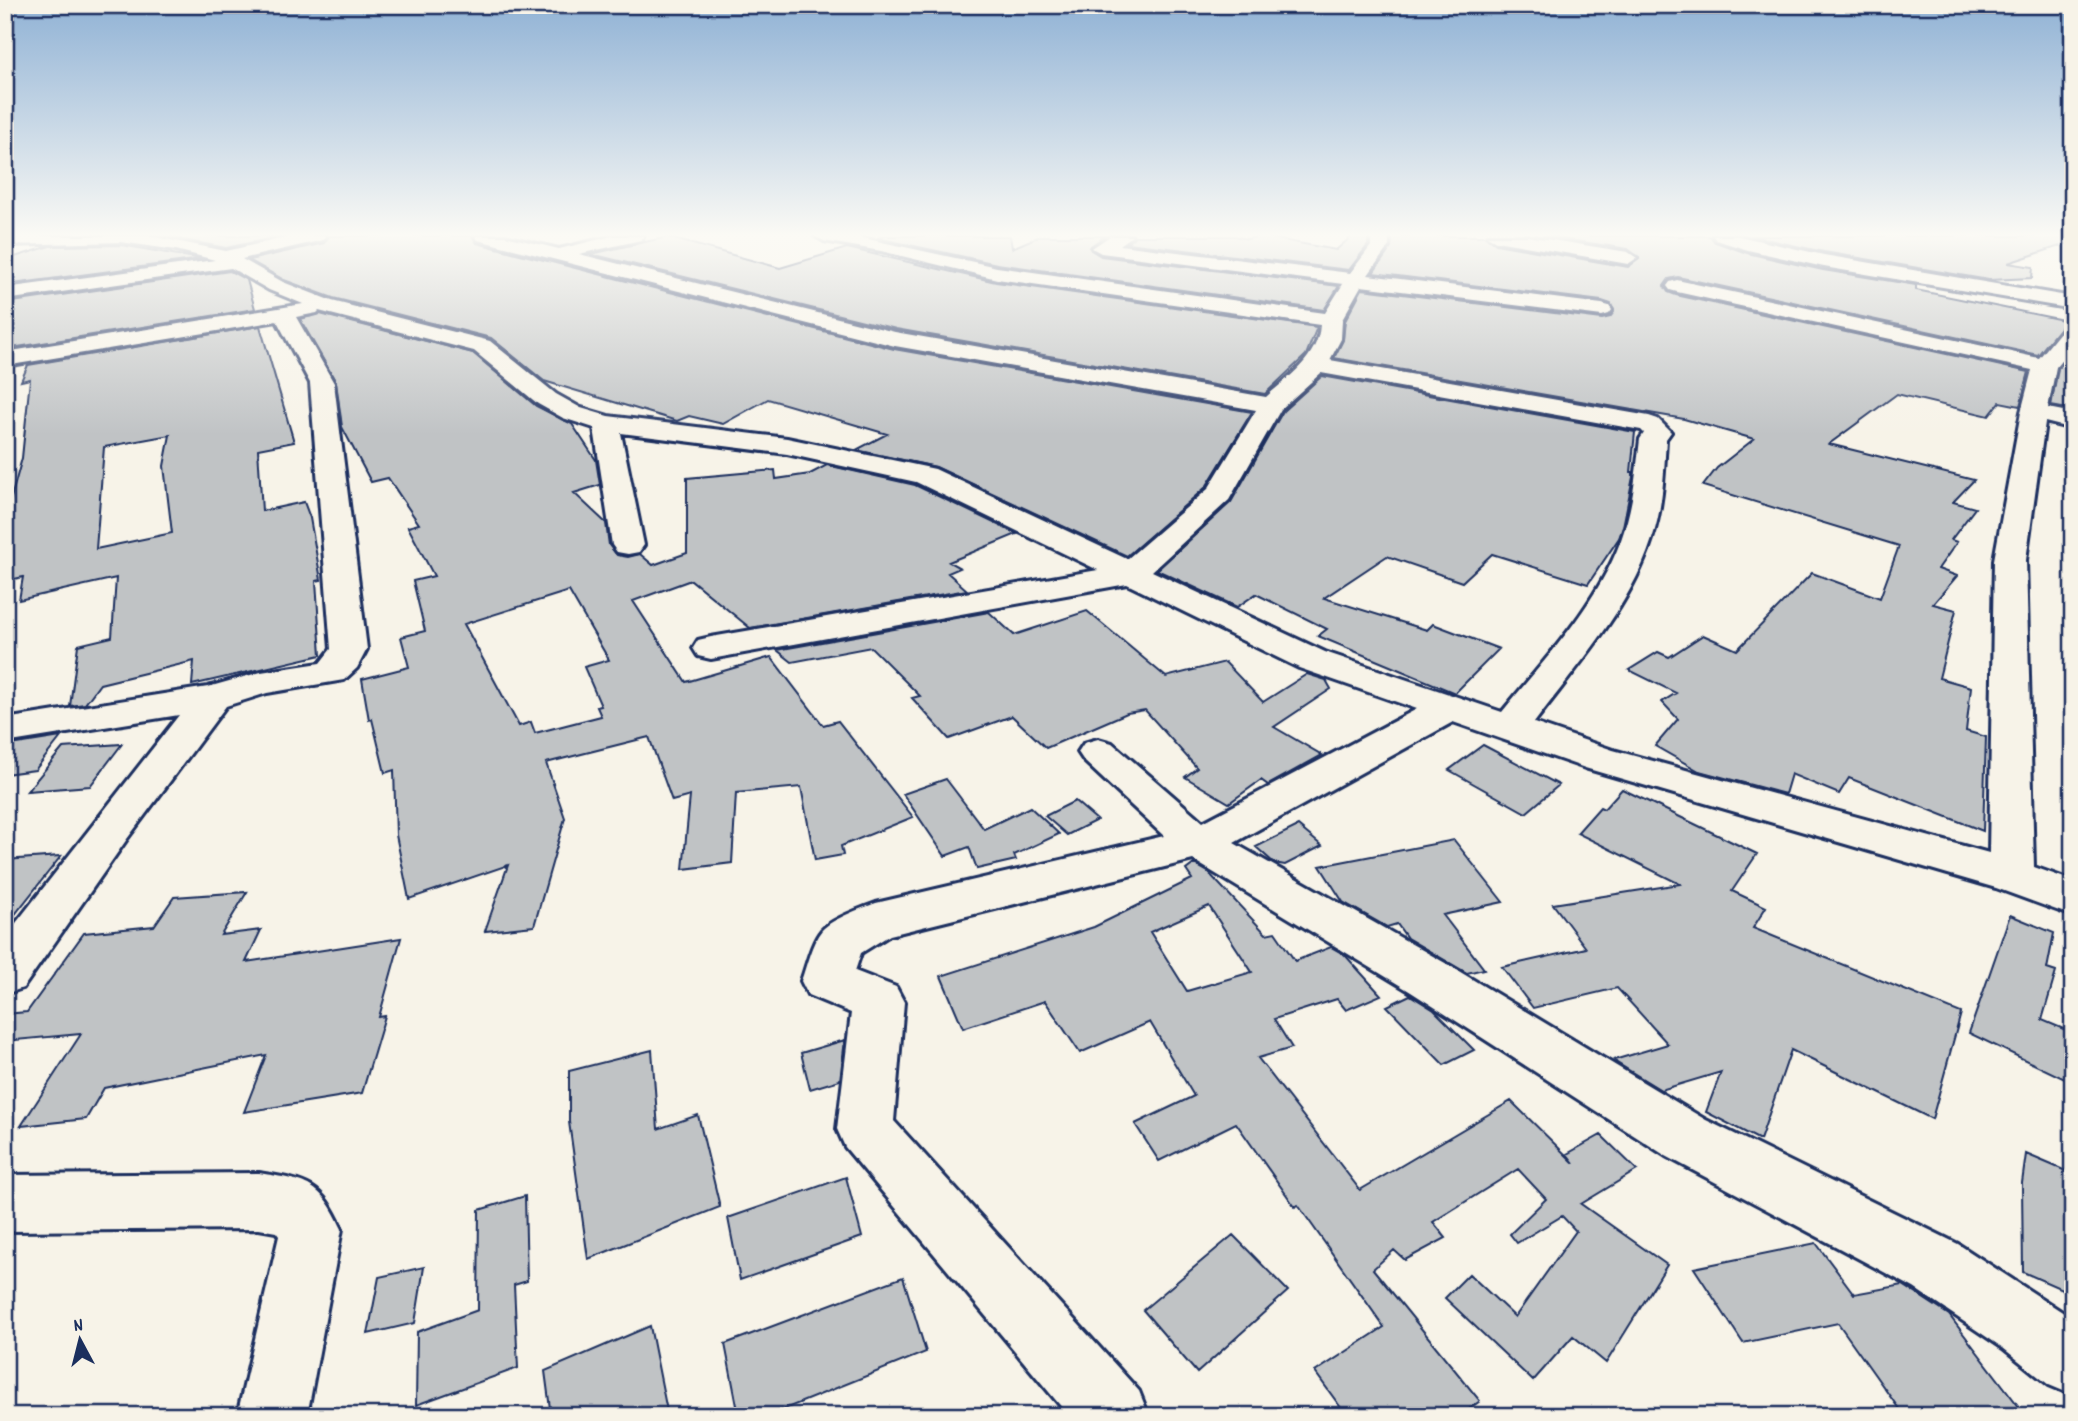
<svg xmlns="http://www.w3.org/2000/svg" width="2078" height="1421" font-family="Dekko,sans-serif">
<rect width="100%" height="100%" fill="#f7f3e8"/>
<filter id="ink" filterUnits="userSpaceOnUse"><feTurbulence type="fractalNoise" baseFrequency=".0143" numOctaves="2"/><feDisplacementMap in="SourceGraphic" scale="14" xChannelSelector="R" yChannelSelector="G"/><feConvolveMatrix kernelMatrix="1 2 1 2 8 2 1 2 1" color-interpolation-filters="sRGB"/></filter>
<g filter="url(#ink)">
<path fill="#c0c3c5" stroke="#1b2f5e" stroke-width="2" fill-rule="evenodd" d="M163,236H282L226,248Z
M329,236H472L477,243L894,349L1252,412L1206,487L1127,556L936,467L856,450L887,434L768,399L723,424L689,416L677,421L544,381L491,338L333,298L284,280L249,260L324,243Z
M885,236H1010L1012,248L1040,236H1105L1091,246V250L1101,256L1339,286L1324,310L997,264L877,238Z
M1134,236H1235L1247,239L1261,236L1336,250L1352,236H1368V245L1349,270L1127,243Z
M1392,236H1485L1496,244L1628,267L1639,259L1628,249L1543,236H1710L1715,242L1747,253L1823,270L1916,285V290L2073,322L2063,324L2038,355L1678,277L1669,279L1664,286L1668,292L1676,295L2029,372L2020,406L2000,402L1989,416L1897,394L1829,444L1974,480L1953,502L1975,508L1951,540L1957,542L1938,569L1957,576L1933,604L1956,610L1939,678L1971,687L1966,731L1986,737L1983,831L1849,778L1839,794L1791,774L1785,794L1699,771L1655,746L1678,719L1662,702L1676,693L1629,670L1658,652L1669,657L1703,635L1737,650L1812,573L1880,598L1899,546L1703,486L1717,468L1754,439L1684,419L1334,358L1343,340L1345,321L1362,289L1602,319L1610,317L1614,312L1611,304L1602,301L1373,273L1391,248Z
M1751,236H2071L2072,242L2008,263L2033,267L2032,278L1989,280L1824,252Z
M667,237L780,268L847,248L996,282L1317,327L1306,355L1265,394L896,329L591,254Z
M121,245L201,259L5,285V260L50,246Z
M230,271L247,280L255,309L5,349V303Z
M320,314L473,353L536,406L572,424L596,460L600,485L574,493L606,523L609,545L617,555L628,557L640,554L653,565L687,553V478L775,470L776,479L810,474L827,465L915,485L1017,534L949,562L960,568L948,573L967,590L750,628L691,580L633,601L686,682L771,657L823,725L838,721L913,817L841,846L843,855L815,860L801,787L736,793L732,863L683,869L690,796L672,801L649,737L546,763L565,818L534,926L485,931L508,865L409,899L396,835L394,770L385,773L372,719L369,720L362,679L409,667L401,637L425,631L413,581L434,576L408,527L419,524L388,478L371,482L342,427L336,382L300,319ZM569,591L609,660L584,667L601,706L597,707L601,716L535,733L531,722L519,726L464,624Z
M260,326L294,442L258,449L262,511L304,502L310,518L321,580L316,581L321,655L192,685L194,661L100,684L85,704L70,706L78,645L112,637L116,578L19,600L23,577L5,581V520L22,458L30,379L21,381L28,365ZM170,435L164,466L172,533L96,549L104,447Z
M2073,350V410L2051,406L2058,368Z
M1322,376L1635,432L1631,472H1633V477L1623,527L1619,538L1588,584L1492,554L1462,582L1387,556L1324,598L1427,630L1433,624L1499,649L1455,693L1318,636L1327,629L1256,594L1237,607L1157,570L1231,502L1283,411Z
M1087,611L1166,677L1225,662L1263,702L1307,674L1326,680L1331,689L1274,727L1322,755L1268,785L1261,780L1229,803L1185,777L1197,768L1145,710L1127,713L1046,748L1012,716L949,739L912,698L920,696L871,647L792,662L777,650L989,612L1014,635Z
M61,737L35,770L5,774V746Z
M122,744L90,786L27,791L63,748Z
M1483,745L1559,785L1526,813L1449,770Z
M946,779L984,829L1030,807L1059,834L1014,855L1016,860L977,869L969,847L945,856L903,794Z
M1622,789L1757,854L1732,891L1766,907L1753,928L1961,1013L1932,1119L1791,1050L1760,1140L1706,1112L1721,1072L1661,1090L1617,1063L1614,1060L1668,1044L1617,988L1533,1008L1502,967L1586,948L1553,904L1680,884L1577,833L1600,807L1604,809Z
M1075,801L1097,820L1067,835L1045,816Z
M1298,826L1322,846L1285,865L1274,863L1256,847Z
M1454,840L1503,902L1443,915L1484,969L1467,973L1407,938L1397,924L1387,927L1343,902L1320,866Z
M61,856L5,927V860Z
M1194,864L1208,872L1266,934L1275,932L1295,961L1331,947L1345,955L1381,995L1346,1010L1337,999L1274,1019L1292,1048L1258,1058L1360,1190L1511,1101L1574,1163L1567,1154L1601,1135L1637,1170L1581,1204L1667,1265L1606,1363L1573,1336L1533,1381L1445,1298L1469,1274L1515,1317L1576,1231L1562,1216L1517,1243L1510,1234L1546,1199L1518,1169L1433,1222L1446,1238L1405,1260L1394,1250L1373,1269L1480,1401L1459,1416H1347L1315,1372L1384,1327L1298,1205L1295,1207L1236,1123L1159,1161L1135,1124L1194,1096L1150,1022L1080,1053L1045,1001L963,1028L941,976L1094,927L1192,879L1186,870ZM1209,906L1252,972L1187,991L1150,932Z
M247,892L221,935L261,930L246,962L401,938L379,1017L385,1016L362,1093L244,1112L266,1055L104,1088L86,1119L21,1126L81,1034L5,1041V1014L27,1012L84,933L154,926L174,897Z
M2010,915L2054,933L2047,969L2056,972L2042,1020L2073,1033V1083L1969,1033Z
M1410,995L1434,1010L1474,1050L1444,1065L1387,1006Z
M845,1040L840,1080L810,1089L801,1053Z
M652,1050L658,1129L698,1115L720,1207L588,1259L569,1122V1071Z
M2026,1154L2073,1174V1294L2023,1272L2022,1183Z
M846,1177L862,1237L740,1280L728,1218Z
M525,1196L527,1281L514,1285L518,1368L416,1405L417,1332L478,1310L479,1210Z
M1233,1235L1288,1291L1197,1373L1143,1310Z
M1816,1243L1854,1294L1903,1285L1949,1315L2026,1416H1904L1838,1323L1743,1343L1694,1268Z
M424,1267L415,1323L368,1334L379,1277Z
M903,1277L926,1352L767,1416H739L725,1344Z
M650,1326L668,1416H551L545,1371Z"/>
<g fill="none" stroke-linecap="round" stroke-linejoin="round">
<defs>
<path id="street" d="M5,236H150L226,251L294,236H326L323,240L242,259L283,282L332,301L490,341L556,394L581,408L608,416L787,438L935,469L1127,559L1208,489L1256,410L895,346L478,240L475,236H505L559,249L613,236H644L641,240L579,254L895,332L1266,397C1289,376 1318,358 1320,325L997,279L881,251L824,241L815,236H854L997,267L1325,313L1343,284L1101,253L1092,248L1110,236H1132L1120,245L1350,273L1371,246V236H1389V246L1368,275L1602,304L1609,306L1612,310L1609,314L1602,316L1361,286L1342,320L1341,339L1330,360L1649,416L1658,419L1671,432L1666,439C1664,473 1663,507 1652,539C1630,608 1577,666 1534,723L1613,750L1989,853L1994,560L2021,412L2032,370L1677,292L1670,290L1667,286L1670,282L1677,280L2039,358L2065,326L2073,325V346L2056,367L2048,408L2073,413V429L2045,422L2026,560L2034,867L2073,881V916L1996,888L1585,768L1453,722L1234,843L1447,964L1706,1120L1958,1244L2073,1319V1395L2049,1385L2003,1348L1914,1288L1666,1156L1411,992L1193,860L890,935L861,953L855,971L896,987L904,1002L894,1121L1139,1391L1149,1416H1069L845,1147L837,1129L851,1013L808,995L801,981C807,965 811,943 822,930C832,919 862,908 876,903L1164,836L1084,761L1078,752L1084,743L1098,739L1112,743L1203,822L1417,709L1299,668L1127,584L711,659L698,656L693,648L698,640L711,637L1098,570L916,482L787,454L621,433L644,545L639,552L628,554L617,552L612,545L594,428L563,418L538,404L474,351L319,311L317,313L296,317L334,383L367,649L357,668L344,680L267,693L226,706L127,839L23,988L5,994V937L179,715L5,743V719L208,687L261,672L320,663L331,649L310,383L277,321L5,366V352L303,304L269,290L231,268L5,300V288L215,260L176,250L121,242L5,245ZM1321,373L1641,430L1644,433L1640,439C1636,473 1633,507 1621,540C1597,605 1545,659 1502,712L1325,652L1152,571L1229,500L1281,409Z
M1487,236H1527L1628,252L1637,258L1628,264L1496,241Z
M1713,236H1739L1824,255L2073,297V309L1824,267L1748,250L1716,240Z
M259,1173C307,1181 321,1182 342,1229L307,1416H237L279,1236L276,1232L259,1229L5,1231V1175Z"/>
</defs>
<use href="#street" stroke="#1b2f5e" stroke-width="6"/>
<use href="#street" fill="#f7f3e8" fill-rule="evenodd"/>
</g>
</g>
<linearGradient id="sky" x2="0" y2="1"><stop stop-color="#90b2d5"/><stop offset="0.54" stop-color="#fbfaf5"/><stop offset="1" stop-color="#fbfaf5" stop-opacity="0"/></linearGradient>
<rect width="2078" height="435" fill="url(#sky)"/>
<rect width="2078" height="1421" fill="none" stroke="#f7f3e8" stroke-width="28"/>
<rect x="14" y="14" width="2050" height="1393" fill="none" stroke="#1b2f5e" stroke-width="2.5" filter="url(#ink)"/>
<g transform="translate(80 1340) rotate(353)" stroke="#f7f3e8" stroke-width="5" paint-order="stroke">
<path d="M0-5L12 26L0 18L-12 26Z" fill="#1b2f5e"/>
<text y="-10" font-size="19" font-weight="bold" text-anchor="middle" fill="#1b2f5e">N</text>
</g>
</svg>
